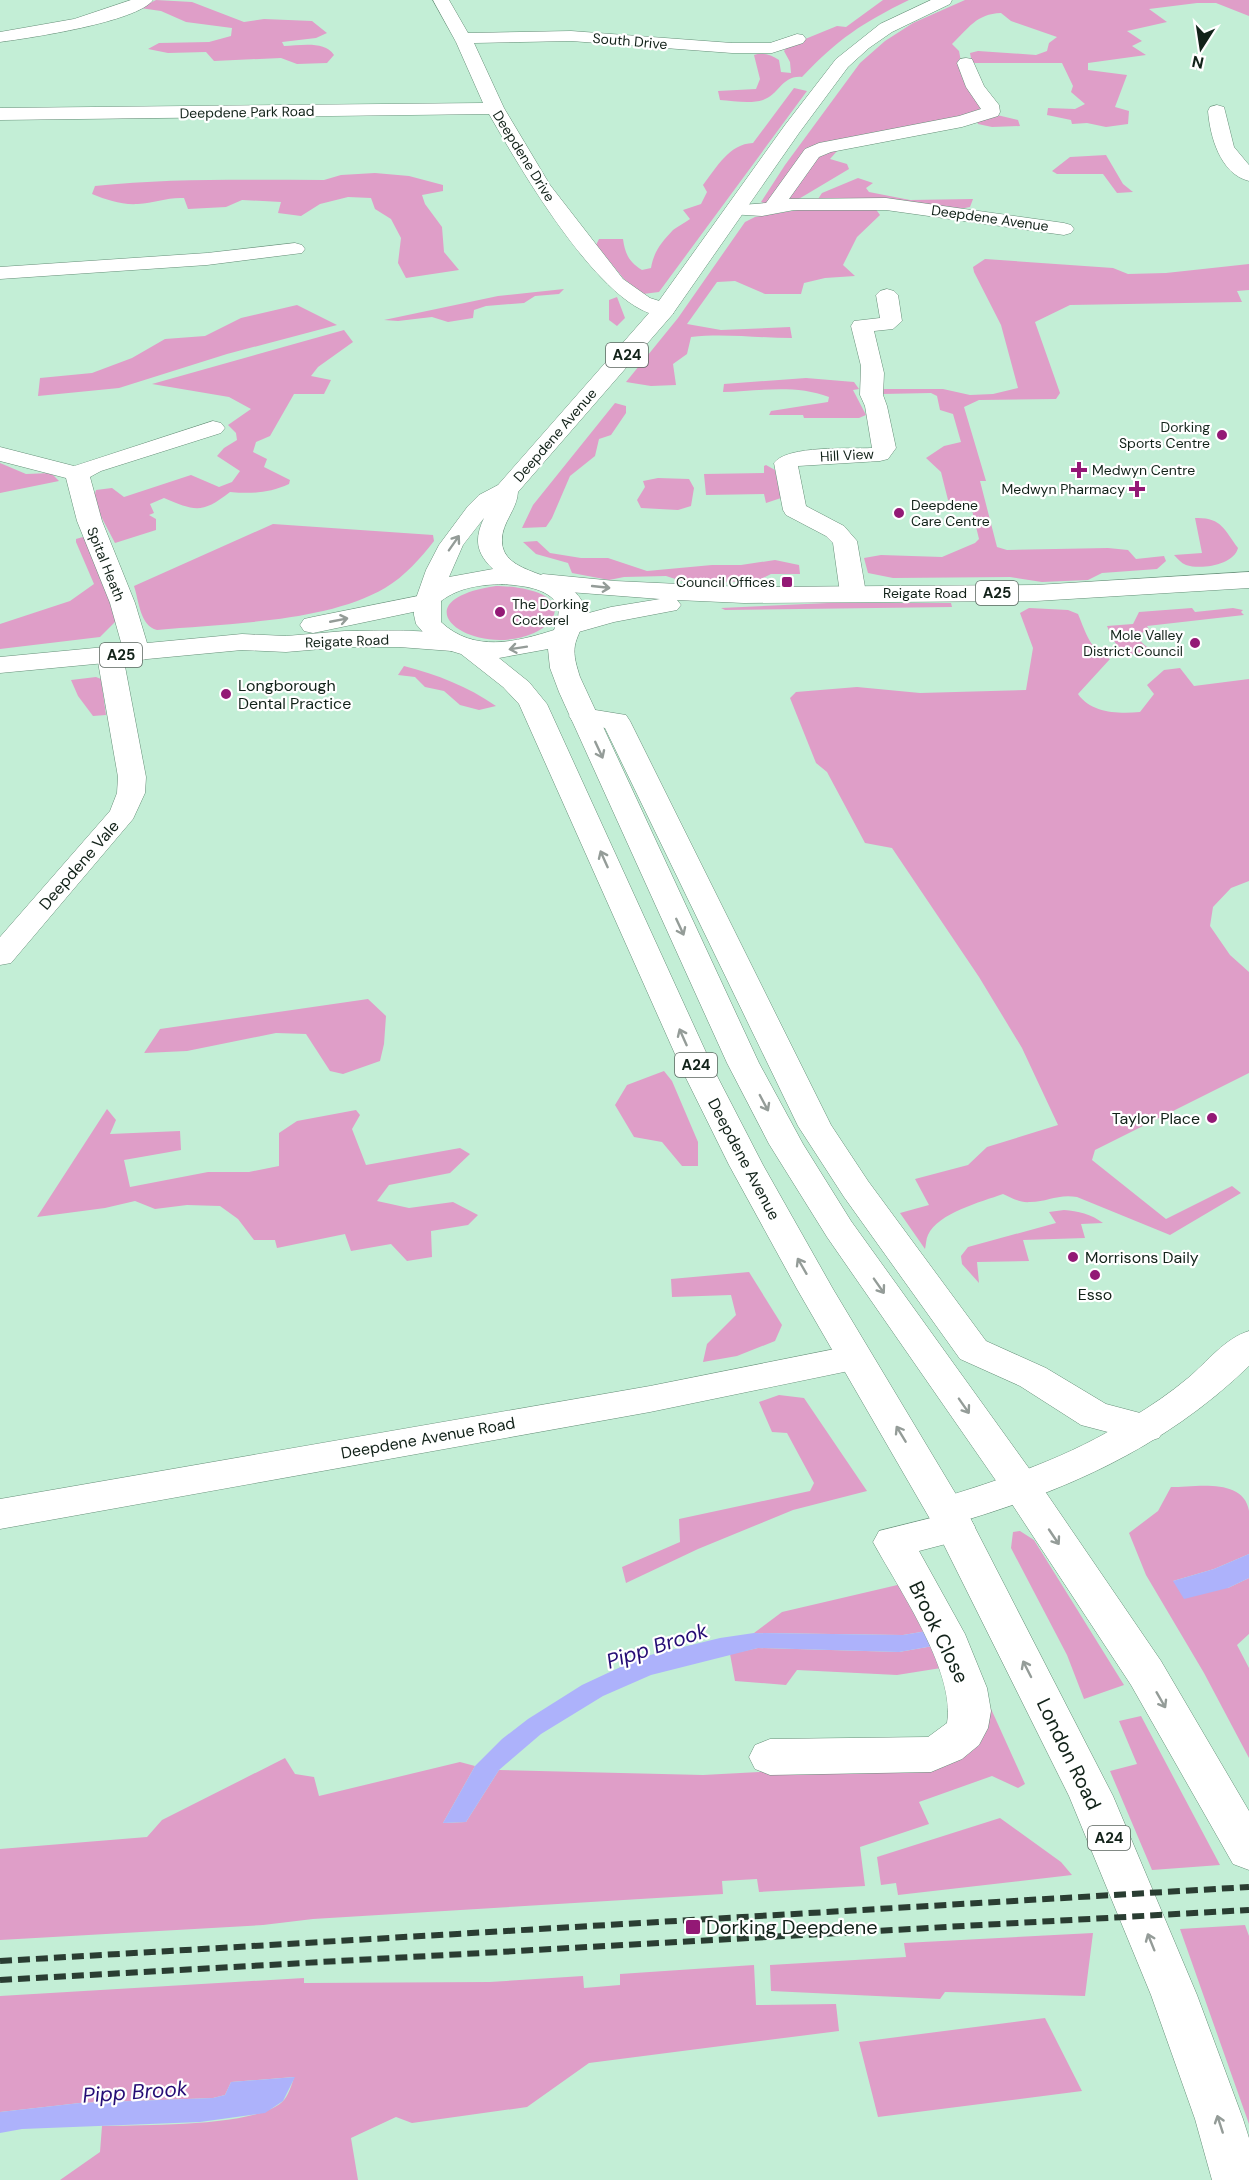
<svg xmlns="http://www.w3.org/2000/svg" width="1249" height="2180" font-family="'DM Sans',sans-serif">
<rect width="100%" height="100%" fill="#c3eed6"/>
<path fill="#df9ec8" d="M156,0L192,2L244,22L264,19L312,21L327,33L316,38L282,42L284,46C299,46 324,40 334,55L327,63L297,64L281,58L214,61L206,52L168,53L148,49L159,43L209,42L231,36L232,28L186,22L161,11L140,8Z
M883,0H909C862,23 838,39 802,77C782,75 779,95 763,100C751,104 733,101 720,100L718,91L756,89L760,79L754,55C763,52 771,55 779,60L781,72L791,73L790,62L784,51L788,46L837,26L846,27Z
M965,0H1249V16L1216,3H1197L1149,9L1167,22L1127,31L1142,41L1132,46L1146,55L1088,63V70L1127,75L1115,107L1129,111L1128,124L1106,127L1087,123L1072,124L1071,120L1047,115L1048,108L1075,109L1085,104L1071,92L1073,86L1062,63H972L970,53L978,51L1036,55L1047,51L1049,43L1057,37L1011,21L1001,13C976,14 969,28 952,44L959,51L963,72L983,112L823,144L767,204L761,202L785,165L860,63L885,41L913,23Z
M794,88L807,91L659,292L643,294L624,279L596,245L599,239H623C625,254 629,262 642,270L651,268C654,251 661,243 673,230C678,226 685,223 690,219L683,210L701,204L707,192L703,185C717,167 729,144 753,143Z
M997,115L1018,120L1020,126L992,127L978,124L977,121Z
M829,151H837L830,159L847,164L849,169L797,200L785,199L818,154Z
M1106,155L1123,184L1133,192L1117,193L1103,174H1057L1052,171L1070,157Z
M375,173L409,176L443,185V191L422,195L425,204L442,227L444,252L459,270L406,278L398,263L401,238L391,219L375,209L371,198L348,197L320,204L301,216L278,213L281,202L242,200L226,207L188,209L184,198C168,197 154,203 138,204C121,205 107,200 92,194L95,186C171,178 248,180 324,180L341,175Z
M858,178L873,183L866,188L869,192L910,200L973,199L970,207L955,210L818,199L822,193Z
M810,208H875L880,215L857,237L843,265L855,276L825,278L804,283L801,294H765L735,281L717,282L687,324L721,330L790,327L792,338C758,338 724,333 691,337L687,354L673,364L676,385L651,386L626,382L678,318L745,222L755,217Z
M985,259L1113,268L1128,274L1166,273L1249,264V290L1237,291L1242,302L1070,305L1035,322L1060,393L1056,399L979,400L964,407L986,481H980L997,547L1007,550L1108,548L1128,550L1136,559L1164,556L1166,561L1157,569L1102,573L1088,580L1042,582L1010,577L893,578L868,573L864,558L881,555L942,557L975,543L979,539L971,506L948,500L941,472L926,458L944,446L961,442L953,414L940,410L937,396L931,393L882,394L880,389H943L970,395L993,394L1018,388L1001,325L974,272L973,267Z
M564,289L559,294L535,296L524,303L486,306L474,310L473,318L448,322L432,317L398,321L384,320L498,296Z
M617,297L625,318L617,326L609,320V300Z
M297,305L337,325L227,354L119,388L38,396L40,378L92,373L132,358L165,339L205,336L241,318Z
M344,330L353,342L318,367L311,376L331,380L324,394H294L270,436L256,442L253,452L267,459L264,467L290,480L289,484C269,493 252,494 230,492C202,514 195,511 164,498L150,504L154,513L149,515L156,519V530L115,543L93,501L96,490L112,488L124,497L191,475L219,487L232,482L240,471L217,456L224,448L237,440L236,433L228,425L251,409L229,397L152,384Z
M806,378L854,382L859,389L853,390L866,415L859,418H804L803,415H769L771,411L828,402L829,397C795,384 759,391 723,392L724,384Z
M615,403L626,406V413L611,435L599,439L595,456L570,476L552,518L546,527L522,528L533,505Z
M0,463L26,474L51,473L59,481L0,493Z
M766,465L775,470L781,498L766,503L764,494L706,495L704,474L764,473V466Z
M658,478L689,479L694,488L691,506L678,510L641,508L637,500L645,487L643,481Z
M1195,518C1221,517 1224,529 1238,548C1234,565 1201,570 1186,565C1181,563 1178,559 1174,555L1202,553Z
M273,524L433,535L434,541C420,559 405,576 385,588C325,623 226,623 157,630C140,626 139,601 134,586Z
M83,537L103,570L116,621L100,637L0,649V624L70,601L94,584L76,542V539Z
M537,541L550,553L581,558H608L647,571L712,565H741L775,560L799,565L800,574H771L757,581L688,583L666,576L624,577L609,580L572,573L568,563L536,554L523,542Z
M496,586C511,586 561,590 554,615C551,624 542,629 534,633C472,660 394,601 496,586Z
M828,603H951L952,607L725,610L721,608Z
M1029,608L1068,610L1078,614C1086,633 1090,650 1110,659L1078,694C1091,713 1118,714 1140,712L1154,694L1147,685L1164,670L1180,668L1194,686L1249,679V881L1231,888L1213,907L1210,926L1230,955L1249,972V1073L1095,1150L1092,1160L1166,1219L1232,1186L1241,1193L1170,1235L1077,1197C1057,1194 1048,1202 1030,1202C1020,1203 1012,1198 1003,1194C981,1202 938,1213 928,1235C926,1239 926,1245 925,1249L900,1213L929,1205L915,1179L968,1165L987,1147L1058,1125L1022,1048L979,977L892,848L865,843L827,772L816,763L790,698L796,692L857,687L920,693L1026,690L1033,648L1020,613Z
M1192,608L1195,612L1233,608L1243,610L1241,612L1244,615L1147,626L1150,631L1143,632L1139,639C1146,648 1154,653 1166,652L1170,656C1155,658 1130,658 1119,647C1113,642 1110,632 1107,626L1133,624L1139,612Z
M404,666C438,675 467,686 496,706L479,710L460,705L444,691L425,687L415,677L398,675Z
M96,677L101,679L106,715L93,716L78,696L71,680Z
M368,999L386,1016L384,1044L380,1061L343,1074L330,1071L306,1034L276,1033L187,1051L144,1053L160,1029Z
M664,1071L672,1081L698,1142V1166H682L662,1142L634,1137L615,1105L627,1085Z
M107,1109L116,1120L110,1134L180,1131L181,1150L124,1160L130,1187L208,1172H249L279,1166V1133L297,1121L356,1110L360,1115L352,1129L366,1165L460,1148L470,1154L450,1173L389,1185L377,1201L409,1208L453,1202L478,1215L468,1225L431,1231L432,1257L407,1261L391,1244L351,1251L345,1234L277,1248L275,1240H254L238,1219L220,1206L187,1205L155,1209L135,1201L105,1208L37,1217Z
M1064,1210C1078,1211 1091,1214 1103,1223L1081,1224L1085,1238L1023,1240L1029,1261L977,1262L979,1283L962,1264L961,1256L968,1247L1056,1223L1049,1212Z
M749,1272L782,1325L775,1341L737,1356L703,1362L707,1344L736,1315L731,1295L672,1297L671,1279Z
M779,1395L804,1398L867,1491L793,1510L698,1549L626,1583L622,1567L680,1542L679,1519L810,1491L814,1483L787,1433L772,1432L759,1402Z
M1171,1487C1195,1487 1244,1477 1249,1511C1249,1525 1249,1540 1249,1554L1214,1569L1173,1581L1228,1588L1249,1578V1634L1237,1645L1249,1668V1758L1204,1673L1146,1575L1129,1533L1158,1511Z
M1020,1531L1034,1540L1124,1685L1084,1699L1067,1655L1011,1548L1013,1532Z
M906,1583L927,1631L903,1635L754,1633L782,1612Z
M933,1646L941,1668L897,1675L797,1670L786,1685L735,1681L730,1654L758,1648L899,1652Z
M987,1700L1025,1784L1018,1788L992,1776L919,1802L929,1824L860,1847L865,1886L759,1892L757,1879L722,1881L723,1894L313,1919L263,1925L0,1940V1849L147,1837L162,1820L285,1758L295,1774L314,1777L319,1796L460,1762L475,1766L443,1823L466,1822L499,1770L703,1775L909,1764Z
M1141,1716L1220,1865L1152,1870L1110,1771L1137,1764L1119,1721Z
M1000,1818L1061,1862L1072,1875L898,1895L896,1883L881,1885L877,1857Z
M1245,1925L1249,1936V2124L1180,1929Z
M1093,1933L1085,1996L945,1992L940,1999L771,1991L770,1965L906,1957L904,1943Z
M754,1965L756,2005L836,2004L839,2031L589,2063L527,2107L412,2123L396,2117L351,2138L358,2180H60L100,2152L102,2126C140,2125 256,2127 282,2102C288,2097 292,2084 294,2077L231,2082L225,2095L213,2098L80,2103L0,2112V1996L304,1978V1983L490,1982L583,1976L584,1988L620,1985V1974Z
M1045,2018L1082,2091L878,2117L859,2042Z"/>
<path fill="#adb2fb" d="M1249,1554V1578L1228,1588L1184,1599L1173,1581L1214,1569Z
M927,1631L933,1646L899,1652L758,1648L651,1675L603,1696L541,1734L499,1770L466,1822L443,1823L475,1766L502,1739L528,1719L582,1685L642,1657L720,1638L754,1633L903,1635Z
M295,2077L283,2101L265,2113L200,2122L22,2129L0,2133V2112L80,2103L213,2098L225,2095L231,2082Z"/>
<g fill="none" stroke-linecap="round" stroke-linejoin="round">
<defs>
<path id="street" d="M131,0H153C137,22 30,38 0,42V32L74,19Z
M433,0H449L468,33L571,31L732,43H770L797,34L803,35L806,39L803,43L772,53H732L571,41L474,43L504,108L550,185L623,279L650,298L672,305L675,310L672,315C611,330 515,159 489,114L0,120V108L483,103L456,42Z
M966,58L972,59L984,86L999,105L1000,112L998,116L962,127L831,152L819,157L789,199L886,198L1064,223L1071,225L1074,229L1071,233L1064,235L886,210H794L762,216L729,214L726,210L729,206L766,203L805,149L819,143L959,116L981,109L966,87L957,63L960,59Z
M1217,105L1224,107L1234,147L1249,165V181C1220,174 1210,136 1208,111L1210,107Z
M295,243L302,245L305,249L302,253L207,265L0,279V267L207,253Z
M887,289L894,291L898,295L902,321L893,329L874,331L884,373L883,395L887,406L896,448L888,459L880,461L798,466L806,506L844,526L857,541L866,593L862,598L853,601L844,598L840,593L833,543L826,536L786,515L783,510L774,463C787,445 851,449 872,448L865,406L860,395L861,366L851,326L854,321L880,318L876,295L880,291Z
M213,421L221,423L225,428L221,433L101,471L90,477L102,521L135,603L150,653L146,659L137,661L128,659L124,653L110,603L77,521L66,478L0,461V447L74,466Z
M110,648L119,650L123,656L146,777L145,793L133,819L11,963L0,965V937L110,811L117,793L118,777L97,656L101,650Z
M583,708L626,715L630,721L831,1125L868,1181L986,1341L1046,1368L1106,1404L1159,1418L1165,1428L1159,1438L1146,1442L1081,1425L1020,1386L960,1359L844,1197L798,1126L605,728L573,722L569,716L573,710Z
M855,1345L868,1349L873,1358L868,1367L650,1412L0,1529V1499L650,1386Z
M955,1512L969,1516L975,1527L969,1538L919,1551L965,1634L987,1688L991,1711L988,1728L979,1745L962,1759L931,1772L770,1775L755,1769L749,1757L755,1745L770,1739L928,1737L947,1723C956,1671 898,1588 873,1542L879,1531Z"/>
<path id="secondary" d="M1249,1331V1366C1162,1450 1061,1493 946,1526L932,1521L926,1511L932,1501C1002,1479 1069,1458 1131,1418C1151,1406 1170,1393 1188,1378C1207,1362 1225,1338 1249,1331Z"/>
<path id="primary" d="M1249,572V588L1036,601L744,603L677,600L681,605L677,610L614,622L568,635L559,633L555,627L559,621L611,607L660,599L543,590L534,587L530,582L534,577L543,574L615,581L744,587L1036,585Z
M428,594L437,597L441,602L437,607L313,633L304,631L300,625L304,619L313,617Z
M345,631C383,631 424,628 461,637L465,643L461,649L452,651L399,647H345L286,652L242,650L0,673V657L242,634L286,636Z"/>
<path id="highway" d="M931,0H952L950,4L892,32L869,48L848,67L799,133L672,315L518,492C517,510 502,522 502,540C501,577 565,570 582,601C591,616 578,631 575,645C573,656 577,667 580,677L759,1063L803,1144L851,1221L1036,1478L1161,1661L1249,1811V1870L1233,1864L1131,1685L1008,1498L827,1237L769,1144L727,1063L559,692L550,668L548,649L499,658L529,682L547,704L715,1072L763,1165L833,1289L969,1516L1113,1796L1197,1995L1243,2119L1249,2138V2180H1212L1195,2119L1151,1995L1069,1796L937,1531L797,1289L729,1165L683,1072L519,704L503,687L461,654L448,650L428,638L416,624L414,615V604L426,570L439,545L468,506L479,495L498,485L656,305L785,125L836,59L880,24ZM484,518C474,539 476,553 493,569L449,577L463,545ZM502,584C523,586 547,587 559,606L558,619L554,630C516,642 474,653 441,622V601C460,587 480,585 502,584Z"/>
</defs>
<use href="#street" stroke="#678f79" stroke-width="1"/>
<use href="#secondary" stroke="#678f79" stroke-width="1"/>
<use href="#primary" stroke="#678f79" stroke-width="1"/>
<use href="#highway" stroke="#678f79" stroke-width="1"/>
<use href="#street" fill="#fff" fill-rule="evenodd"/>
<use href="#secondary" fill="#fff" fill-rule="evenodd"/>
<use href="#primary" fill="#fff" fill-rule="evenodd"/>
<use href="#highway" fill="#fff" fill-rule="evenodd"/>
<path stroke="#2a3d32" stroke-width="6" stroke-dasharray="12 6" stroke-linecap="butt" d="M0,1961L1249,1887
M0,1980L1249,1910"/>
</g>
<defs><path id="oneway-shaft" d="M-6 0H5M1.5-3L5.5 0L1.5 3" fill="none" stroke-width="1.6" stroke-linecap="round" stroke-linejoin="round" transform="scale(1.5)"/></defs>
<g stroke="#949c98">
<use href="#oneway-shaft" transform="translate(454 543) rotate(-55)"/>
<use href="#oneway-shaft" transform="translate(601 587) rotate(6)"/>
<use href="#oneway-shaft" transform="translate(339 620) rotate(-11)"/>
<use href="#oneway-shaft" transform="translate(518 648) rotate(171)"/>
<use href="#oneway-shaft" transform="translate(599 750) rotate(65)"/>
<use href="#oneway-shaft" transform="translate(604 859) rotate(-114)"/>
<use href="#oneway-shaft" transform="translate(680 927) rotate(65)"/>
<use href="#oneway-shaft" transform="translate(683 1037) rotate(-114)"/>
<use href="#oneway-shaft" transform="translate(764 1103) rotate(62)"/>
<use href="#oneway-shaft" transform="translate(802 1266) rotate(-120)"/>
<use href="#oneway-shaft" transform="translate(879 1286) rotate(55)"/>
<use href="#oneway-shaft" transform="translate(964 1406) rotate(55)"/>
<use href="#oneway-shaft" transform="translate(901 1434) rotate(-121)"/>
<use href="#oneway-shaft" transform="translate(1054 1537) rotate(56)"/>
<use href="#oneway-shaft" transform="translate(1027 1669) rotate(-117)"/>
<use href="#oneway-shaft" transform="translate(1161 1700) rotate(60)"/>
<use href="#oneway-shaft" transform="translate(1151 1942) rotate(-112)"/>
<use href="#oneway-shaft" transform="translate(1220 2124) rotate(-108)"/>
</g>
<g fill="#931975" stroke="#fff" stroke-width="2">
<circle cx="1222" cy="435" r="6"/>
<path d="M1076 461h6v6h6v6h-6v6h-6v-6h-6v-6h6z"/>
<path d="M1134 480h6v6h6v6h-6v6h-6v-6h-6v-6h6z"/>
<circle cx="899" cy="513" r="6"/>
<rect x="781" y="576" width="12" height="12" rx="3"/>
<circle cx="500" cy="612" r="6"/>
<circle cx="1195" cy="643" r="6"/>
<circle cx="226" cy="694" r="6"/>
<circle cx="1212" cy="1118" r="6"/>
<circle cx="1073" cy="1257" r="6"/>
<circle cx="1095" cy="1275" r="6"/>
<rect x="685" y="1919" width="16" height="16" rx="3"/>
</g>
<g text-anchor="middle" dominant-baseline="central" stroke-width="4.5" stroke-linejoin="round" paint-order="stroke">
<g font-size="14" fill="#122219" stroke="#fff">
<text transform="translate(630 41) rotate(5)">South Drive</text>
<text transform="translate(247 112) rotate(-1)">Deepdene Park Road</text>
<text transform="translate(524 156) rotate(58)">Deepdene Drive</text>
<text transform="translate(990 218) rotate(8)">Deepdene Avenue</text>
<text transform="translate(555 435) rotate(-49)">Deepdene Avenue</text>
<text transform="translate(847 455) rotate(-3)">Hill View</text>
<text transform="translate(106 564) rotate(68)">Spital Heath</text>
<text x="925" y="593">Reigate Road</text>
<text transform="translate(347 641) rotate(-2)">Reigate Road</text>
</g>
<g font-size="14" fill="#122219" stroke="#fff" text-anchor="end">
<text x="1210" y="427">Dorking<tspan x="1210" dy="16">Sports Centre</tspan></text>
<text x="1092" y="470" text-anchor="start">Medwyn Centre</text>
<text x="1125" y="489">Medwyn Pharmacy</text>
<text x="911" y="505" text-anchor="start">Deepdene<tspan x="911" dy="16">Care Centre</tspan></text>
<text x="775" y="582">Council Offices</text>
<text x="512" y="604" text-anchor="start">The Dorking<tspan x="512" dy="16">Cockerel</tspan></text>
<text x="1183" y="635">Mole Valley<tspan x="1183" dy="16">District Council</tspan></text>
</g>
<g fill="#fff" stroke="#59645e" stroke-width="1.5">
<rect x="606" y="343" width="42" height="24" rx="4.5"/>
<rect x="976" y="581" width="42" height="24" rx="4.5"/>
<rect x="100" y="643" width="42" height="24" rx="4.5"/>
<rect x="675" y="1053" width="42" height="24" rx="4.5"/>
<rect x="1088" y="1826" width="42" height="24" rx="4.5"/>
</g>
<g font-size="15" font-weight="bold" fill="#122219">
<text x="627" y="355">A24</text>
<text x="997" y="593">A25</text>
<text x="121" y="655">A25</text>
<text x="696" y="1065">A24</text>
<text x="1109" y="1838">A24</text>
</g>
<g font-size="16" fill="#122219" stroke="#fff" text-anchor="start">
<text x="238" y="685">Longborough<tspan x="238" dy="18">Dental Practice</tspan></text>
<text x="1200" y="1118" text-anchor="end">Taylor Place</text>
<text x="1085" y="1257">Morrisons Daily</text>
<text x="1095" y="1294" text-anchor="middle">Esso</text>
</g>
<g font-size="16" fill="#122219" stroke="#fff">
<text transform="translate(79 865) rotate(-49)">Deepdene Vale</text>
<text transform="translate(744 1159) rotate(62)">Deepdene Avenue</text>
<text transform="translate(428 1438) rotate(-10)">Deepdene Avenue Road</text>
</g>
<g font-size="20" fill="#122219" stroke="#fff">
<text transform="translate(939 1632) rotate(64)">Brook Close</text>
<text transform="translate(1069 1754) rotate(64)">London Road</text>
</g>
<g font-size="20" fill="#122219" stroke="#fff" text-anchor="start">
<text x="706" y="1927">Dorking Deepdene</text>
</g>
<g font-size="21" font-style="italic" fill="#250c75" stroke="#fff">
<text transform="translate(657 1646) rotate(-18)">Pipp Brook</text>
<text transform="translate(135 2092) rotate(-4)">Pipp Brook</text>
</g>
</g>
<g transform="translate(1201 48) rotate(192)" stroke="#ffffff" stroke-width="4.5" paint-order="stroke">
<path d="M0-4.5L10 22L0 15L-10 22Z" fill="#122219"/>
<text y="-9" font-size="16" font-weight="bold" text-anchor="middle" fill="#122219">N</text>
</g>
</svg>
